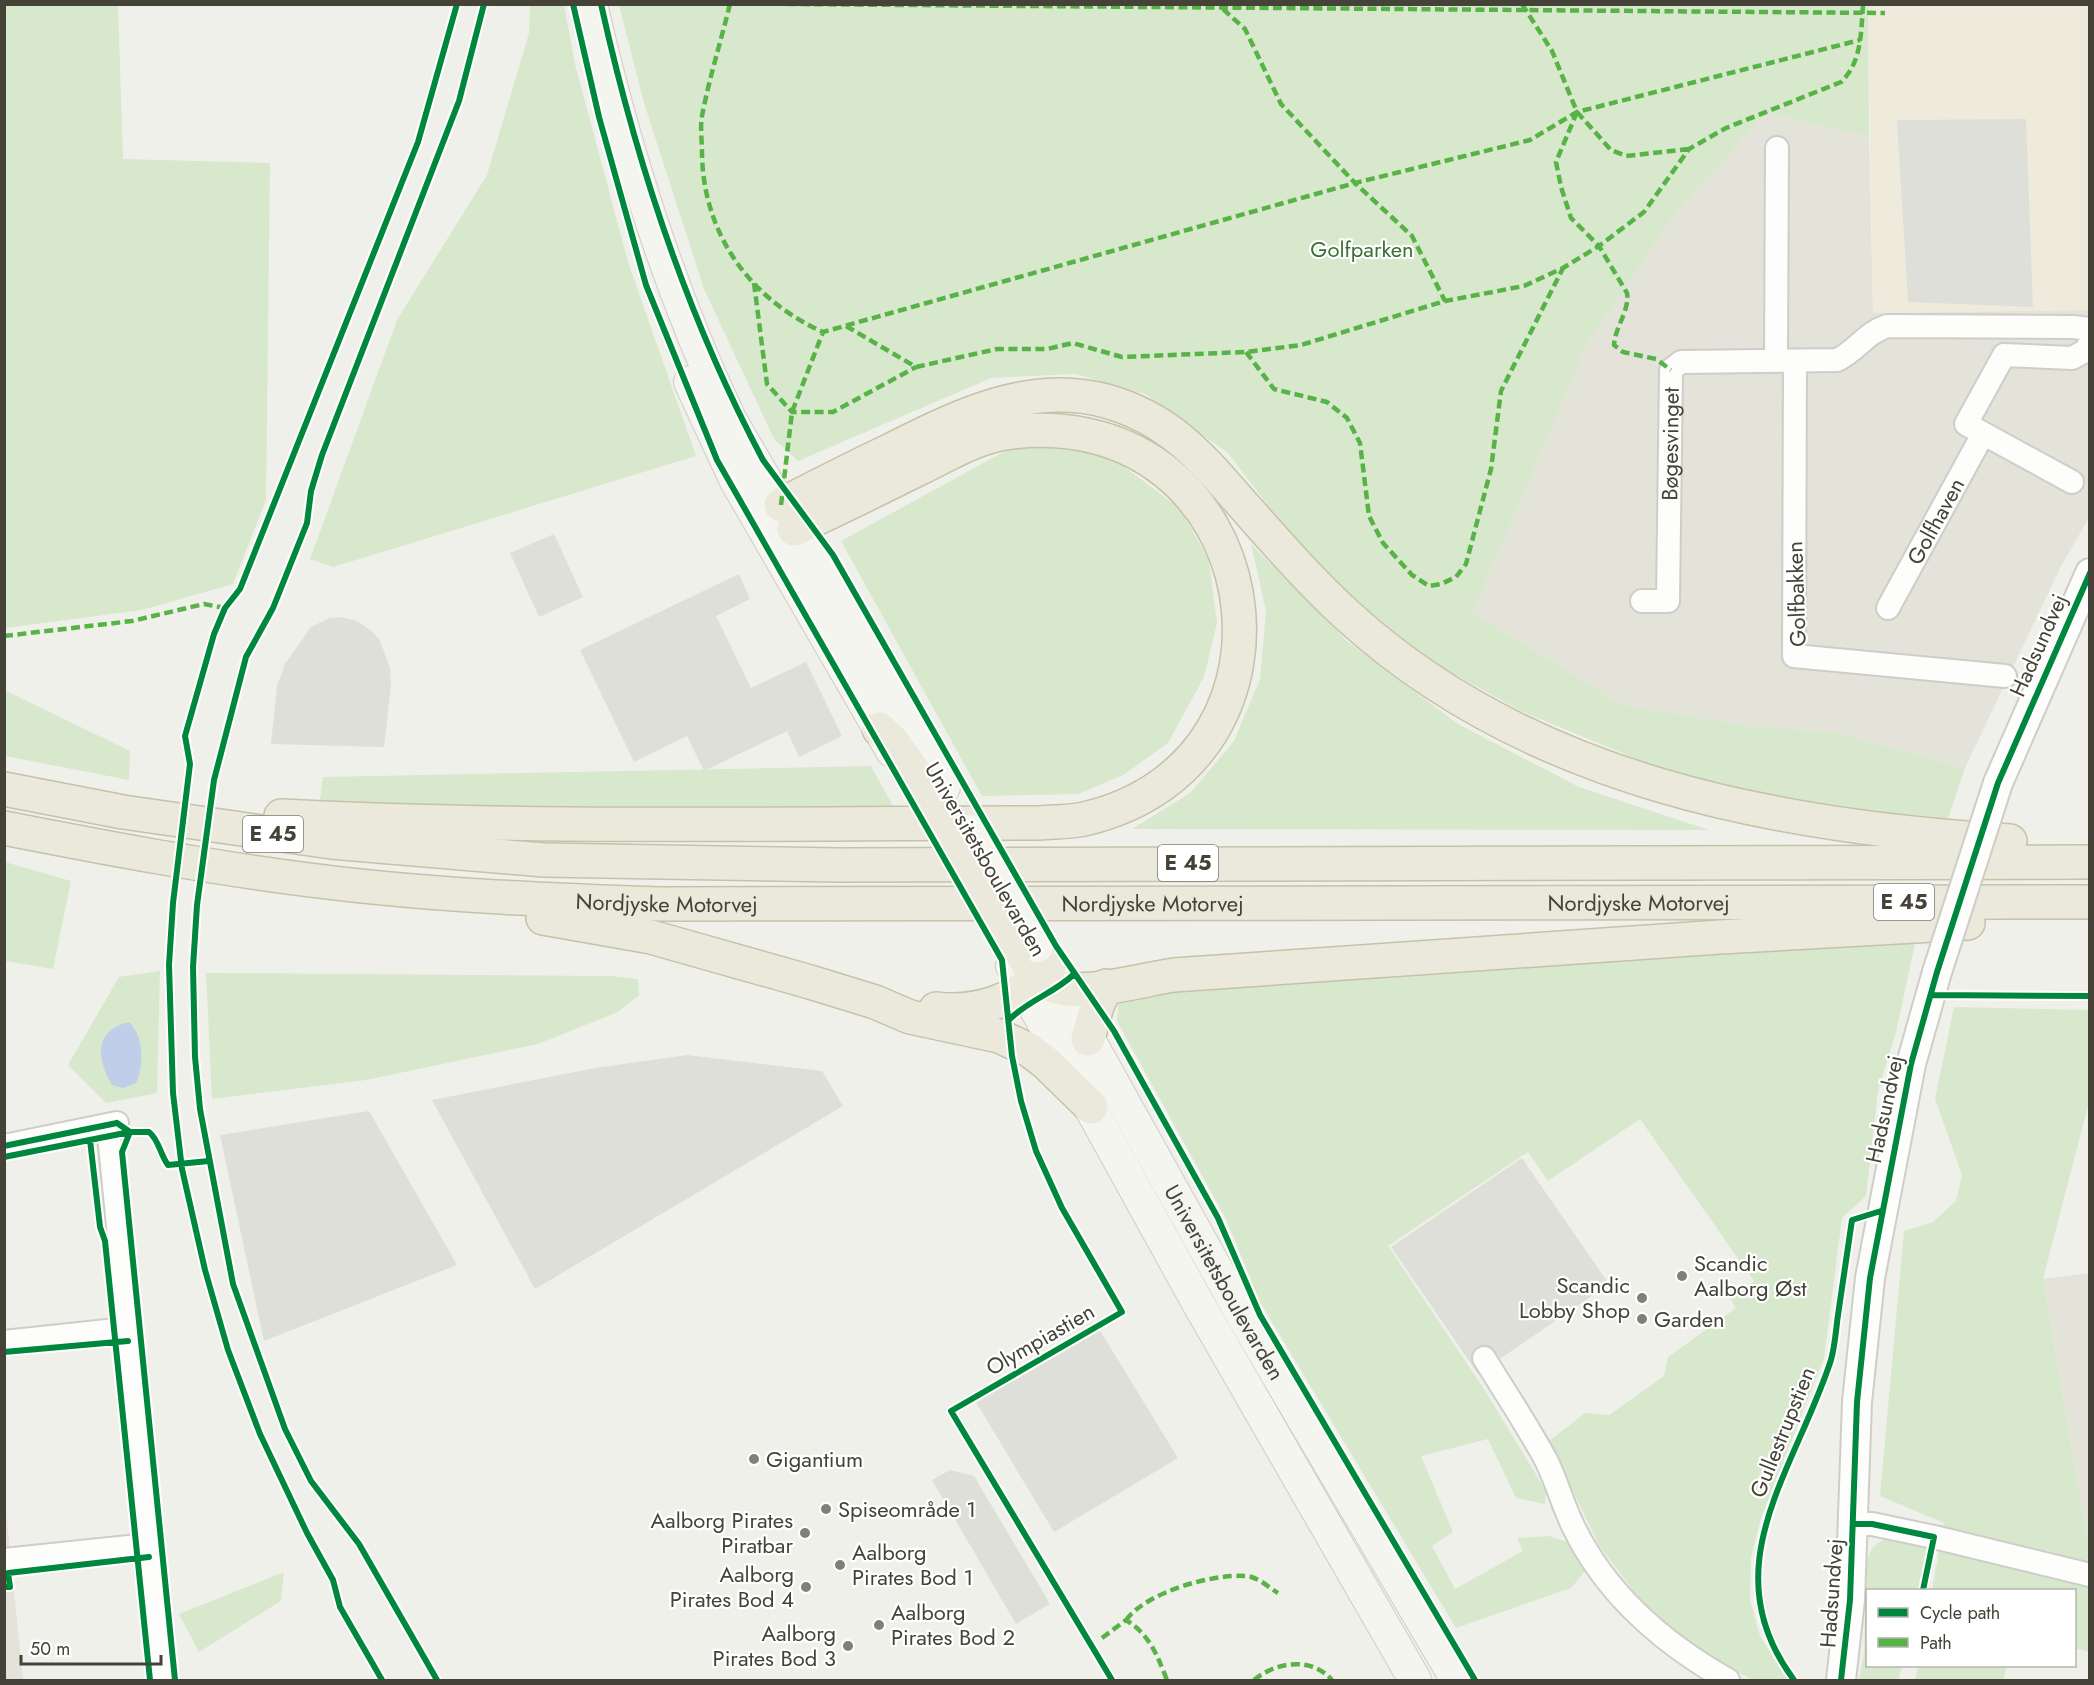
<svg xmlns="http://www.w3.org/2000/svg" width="2094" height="1685" font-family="Jost,sans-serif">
<rect width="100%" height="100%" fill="#f0f0ea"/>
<path fill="#e3e3d9" d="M1766,113L1869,137L1873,313L2089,310V518L2061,566L1965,768L1834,732L1757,727L1623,705L1473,613L1587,344L1672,218Z
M2089,1273V1549L2043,1279Z
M5,1501L23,1680H5Z"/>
<path fill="#eeebdc" d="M1868,5H2089V310L1873,313Z"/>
<path fill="#d7e8cd" d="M4,5H118L123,159L270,163L266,500L233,584L142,610L5,628Z
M530,5H564L575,64L628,262L696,456L333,567L310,559L397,320L487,175L529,33Z
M619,5H1868L1869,137L1766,113L1672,218L1587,344L1473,613L1623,705L1757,727L1834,732L1965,768L1947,821L1807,803L1663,770L1521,711L1425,658L1310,561L1228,453L1145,394L1076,374L991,378L798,461L774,439L704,289L644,103Z
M1066,445L1121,464L1180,509L1209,560L1217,623L1204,677L1168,743L1125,774L1079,794L982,796L841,541L1007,450Z
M1251,544L1348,642L1458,724L1579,787L1709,830L1132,829L1190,793L1234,741L1260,679L1266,611Z
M4,690L130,751L129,780L5,756Z
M871,766L896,811L389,806L320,800L323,777Z
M5,862L71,881L53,969L5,961Z
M1917,935L1896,1032L1878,1091L1866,1196L1842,1218L1824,1358L1761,1518L1751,1558L1750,1600L1760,1636L1788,1680H1752L1689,1643L1639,1598L1600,1547L1549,1441L1585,1413L1609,1415L1664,1376L1668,1357L1736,1308L1730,1299L1754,1281L1640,1119L1548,1181L1528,1152L1388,1246L1484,1389L1546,1491L1545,1504L1516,1498L1488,1439L1421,1456L1453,1532L1432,1546L1455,1589L1523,1551L1517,1538L1549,1536L1571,1543L1586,1570L1571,1588L1456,1628L1260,1302L1226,1219L1117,1021L1118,1004L1134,995Z
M160,971L157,1093L106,1103L68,1065L119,977Z
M206,973L611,976L638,979L639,995L618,1012L538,1044L366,1080L212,1099Z
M1954,1007L2089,1010V1102L2043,1279L2089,1549V1652L2075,1648L2074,1590H1932L1944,1523L1880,1496L1904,1231L1933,1222L1956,1201L1962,1175L1935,1099Z
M1893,1537L1924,1544L1927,1551L1919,1590H1868V1666H1902L1898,1680H1859L1864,1653L1866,1563C1871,1547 1876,1541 1893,1537Z
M284,1572L281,1601L199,1652L179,1614Z
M1918,1666H2007L2003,1680H1915Z"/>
<path fill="#dfdfda" d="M2026,119L2033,307L1908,302L1897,120Z
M554,534L583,597L539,617L510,553Z
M739,574L750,599L716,616L751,688L806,662L842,736L799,757L787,731L704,771L687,736L634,762L580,650Z
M340,617L357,621L373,632L380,641L390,668L391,685L384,747L271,744L277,686L285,664L311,627L329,618Z
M687,1055L822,1071L843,1106L535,1289L432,1100L595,1068Z
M369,1111L457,1265L264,1341L220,1135Z
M1522,1158L1609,1284L1478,1374L1391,1247Z
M1099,1329L1178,1458L1054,1532L976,1402Z
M950,1470L974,1476L1050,1604L1016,1624L932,1480Z"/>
<path fill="#c0cee9" d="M129,1022C144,1036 144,1066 136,1083L123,1088L112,1085C96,1058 94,1030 129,1022Z"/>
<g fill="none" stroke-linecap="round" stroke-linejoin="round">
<defs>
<g id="minor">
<path d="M1776,361L1777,148"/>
<path d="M1795,361L1794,656L2005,676"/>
<path d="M2072,482L1966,424L2004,355L2072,358L2085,351L2090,343"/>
<path id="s1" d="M1642,601H1668L1671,370L1681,362L1837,360C1858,350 1864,334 1887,326L2073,327L2090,329"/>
<path id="s2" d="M1888,608L1983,434"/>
<path d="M108,1125L163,1680"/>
<path d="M4,1146L117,1123"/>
<path d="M4,1342L126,1329"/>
<path d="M1484,1358C1505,1392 1527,1425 1546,1460C1557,1482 1563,1506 1574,1528C1607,1595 1664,1644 1728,1680"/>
<path d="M1854,1524H1872L1934,1537L2090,1575"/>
<path d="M4,1560L148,1545"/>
</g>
<path id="tertiary" d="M1998,783L2090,573
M1841,1680L1850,1600L1857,1402L1870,1278L1911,1064L1937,972"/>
<g id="secondary">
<path d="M591,4C624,147 667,286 730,419L944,787"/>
<path d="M690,382L736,481L892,751"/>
<path d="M1012,966L1198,1303L1415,1680"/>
<path id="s3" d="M1049,968L1242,1315L1457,1680"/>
</g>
<g id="motorway">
<path d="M781,505C816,487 851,469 887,452C955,418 1028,380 1106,401C1175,420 1207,465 1252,515C1283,550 1313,584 1348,616C1528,780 1775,827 2010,841"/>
<path d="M879,729L892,741L925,787"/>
<path d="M4,789L123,812L331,842L544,860L838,865L2090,862"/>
<path d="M281,816C534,829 786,823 1039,823C1053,822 1070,822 1084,819C1329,762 1269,403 1012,432C980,435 949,454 920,468C878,489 836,510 794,529"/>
<path id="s4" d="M4,828C106,848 207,867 310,880C426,895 543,900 660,904L2090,902"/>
<path d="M543,918L651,937L810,982L875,1002L910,1017L999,1036L1029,1050L1046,1063L1091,1107"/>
<path d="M1018,947C1026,960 1035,979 1050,985C1082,998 1140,980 1174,975L1720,937L1968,923"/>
<path d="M936,1009C978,1014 1020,999 1049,967"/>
<path d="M1088,1039L1097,1006L1106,986"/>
</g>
</defs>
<use href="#minor" stroke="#cecdc8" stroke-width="26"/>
<use href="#tertiary" stroke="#cecdc8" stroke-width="32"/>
<use href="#secondary" stroke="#cecec3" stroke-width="34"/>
<use href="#motorway" stroke="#c5c2a9" stroke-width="36"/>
<use href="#minor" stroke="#fdfdfc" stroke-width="22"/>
<use href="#tertiary" stroke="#fdfdfc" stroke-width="28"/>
<use href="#secondary" stroke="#f5f5f0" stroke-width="32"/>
<use href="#motorway" stroke="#eae9db" stroke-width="33"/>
<defs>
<path id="tertiary-bridge" d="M1937,972L1998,783"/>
<path id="secondary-bridge" d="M969,831L1037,946"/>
<path id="motorway-bridge" d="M925,787L1018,947"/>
</defs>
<use href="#tertiary-bridge" stroke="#cecdc8" stroke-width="32" stroke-linecap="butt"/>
<use href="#secondary-bridge" stroke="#cecec3" stroke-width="34" stroke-linecap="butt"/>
<use href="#motorway-bridge" stroke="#c5c2a9" stroke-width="36" stroke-linecap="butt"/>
<use href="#tertiary-bridge" stroke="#fdfdfc" stroke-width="28"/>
<use href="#secondary-bridge" stroke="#f5f5f0" stroke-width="32"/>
<use href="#motorway-bridge" stroke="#eae9db" stroke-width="33"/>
<path stroke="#57b346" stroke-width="4.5" stroke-dasharray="9 4.5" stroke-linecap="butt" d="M730,4C721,41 709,79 702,116C700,127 702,141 702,153C703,233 749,299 823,332L1355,183L1530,140L1577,112L1860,40
M787,4L1885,13
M1522,4L1552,51L1577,112L1556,162L1561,187L1571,218L1599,246L1627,293C1630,310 1615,327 1614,345L1623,352L1656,359L1671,370
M1223,9L1245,29L1281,104L1355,183L1412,236L1445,301
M1577,112L1611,150L1626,156L1689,149
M754,283L767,384L792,412H833L916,367
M846,326L916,367L997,349H1047L1073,343L1122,357L1246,352L1301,345L1445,301L1524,286L1563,268L1599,246L1644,212L1689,149L1726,128L1841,82C1862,62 1861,32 1863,4
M1246,352L1274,389L1327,402L1347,418L1360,443L1369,516L1383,543L1412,575L1429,586L1441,584L1456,577L1466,564L1491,469L1501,391L1563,268
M781,505L792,412L823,332
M4,636L132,621L204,604L225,608
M1126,1620C1147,1592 1211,1574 1245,1576C1257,1576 1268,1587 1278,1593
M1102,1638L1126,1620C1150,1635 1157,1655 1167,1680
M1254,1680C1276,1662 1311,1656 1332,1680"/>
<defs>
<path id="cycleway" d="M573,4L599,117L646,285L717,460L1002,960L1012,1056L1021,1101L1036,1151L1062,1208L1122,1312L951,1411L1112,1680
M601,4C636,162 687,317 763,460L833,555L1056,946L1114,1031L1218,1218L1260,1315L1475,1680
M1931,995L2090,996
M1010,1019C1029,1000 1054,993 1073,975
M117,1123L130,1132H149C159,1140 160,1154 168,1165L209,1161
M130,1132L122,1152L175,1680
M90,1140L100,1227L105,1241L150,1680
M4,1146L117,1123
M4,1157L130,1132
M4,1352L128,1341
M1854,1524H1872L1934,1537L1923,1590
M4,1587H10L8,1573L149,1557
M382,1680L340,1607L333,1580L307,1533L260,1434L228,1350L205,1270L182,1169L173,1093L169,965L173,903L190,764L185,736L214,634L225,608L240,589L418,142L457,4
M437,1680L359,1544L311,1481L285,1429L233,1284L200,1109L195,1057L193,967L197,905L214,780L246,657L273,608L307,523L311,491L322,455L459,101L484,4
M1794,1680C1710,1568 1795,1471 1831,1360C1835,1346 1836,1329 1838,1315C1843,1283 1847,1252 1852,1220L1881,1211
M1841,1680L1850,1600L1857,1402L1870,1278L1911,1064L1937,972L1998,783L2090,573"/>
</defs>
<use href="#cycleway" stroke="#fff" stroke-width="10"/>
<use href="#cycleway" stroke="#00873e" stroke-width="6"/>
</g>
<g fill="#818076" stroke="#fff" stroke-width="2">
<circle cx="1682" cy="1276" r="6"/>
<circle cx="1642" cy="1298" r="6"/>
<circle cx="1642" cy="1319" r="6"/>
<circle cx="754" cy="1459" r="6"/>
<circle cx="826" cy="1509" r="6"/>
<circle cx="805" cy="1533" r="6"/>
<circle cx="840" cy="1565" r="6"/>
<circle cx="806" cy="1587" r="6"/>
<circle cx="879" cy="1625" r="6"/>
<circle cx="848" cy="1646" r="6"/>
</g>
<g text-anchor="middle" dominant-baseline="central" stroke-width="4.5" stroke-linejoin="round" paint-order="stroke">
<g fill="#fff" stroke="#7d7b74" stroke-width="1.5">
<rect x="243" y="816" width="60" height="36" rx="4.5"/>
<rect x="1158" y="845" width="60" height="36" rx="4.5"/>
<rect x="1874" y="884" width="60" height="36" rx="4.5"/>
</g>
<g font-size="21" font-weight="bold" fill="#454338">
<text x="273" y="834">E 45</text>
<text x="1188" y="863">E 45</text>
<text x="1904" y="902">E 45</text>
</g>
<g font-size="22" fill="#397032" stroke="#fff">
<text x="1362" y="249">Golfparken</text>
</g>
<g font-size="22" fill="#454338" stroke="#fff">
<text stroke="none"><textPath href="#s1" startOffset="183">Bøgesvinget</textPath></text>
<text stroke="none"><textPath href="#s2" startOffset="99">Golfhaven</textPath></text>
<text transform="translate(1796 594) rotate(-92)">Golfbakken</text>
<text transform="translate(2038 645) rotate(-66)">Hadsundvej</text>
<text transform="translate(986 859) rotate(60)">Universitetsboulevarden</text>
<text stroke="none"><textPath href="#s4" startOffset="668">Nordjyske Motorvej</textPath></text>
<text stroke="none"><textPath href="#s4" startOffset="1640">Nordjyske Motorvej</textPath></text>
<text stroke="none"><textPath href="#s4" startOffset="1154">Nordjyske Motorvej</textPath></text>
<text transform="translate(1884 1109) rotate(-78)">Hadsundvej</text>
<text stroke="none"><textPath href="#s3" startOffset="360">Universitetsboulevarden</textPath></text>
<text transform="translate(1040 1339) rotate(-30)">Olympiastien</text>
<text transform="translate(1782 1432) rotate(-68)">Gullestrupstien</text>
<text transform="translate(1831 1593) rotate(-86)">Hadsundvej</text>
</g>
<g font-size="22" fill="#454338" stroke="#fff" text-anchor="start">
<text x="1694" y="1263">Scandic<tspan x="1694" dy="25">Aalborg Øst</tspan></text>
<text x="1630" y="1285" text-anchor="end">Scandic<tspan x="1630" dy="25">Lobby Shop</tspan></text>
<text x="1654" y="1319">Garden</text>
<text x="766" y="1459">Gigantium</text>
<text x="838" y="1509">Spiseområde 1</text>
<text x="793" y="1520" text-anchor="end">Aalborg Pirates<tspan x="793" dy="25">Piratbar</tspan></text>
<text x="852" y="1552">Aalborg<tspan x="852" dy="25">Pirates Bod 1</tspan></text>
<text x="794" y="1574" text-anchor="end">Aalborg<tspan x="794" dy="25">Pirates Bod 4</tspan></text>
<text x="891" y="1612">Aalborg<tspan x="891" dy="25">Pirates Bod 2</tspan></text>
<text x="836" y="1633" text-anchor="end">Aalborg<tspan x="836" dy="25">Pirates Bod 3</tspan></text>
</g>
</g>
<rect width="2094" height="1685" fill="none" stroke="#454338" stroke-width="12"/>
<rect x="1866" y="1589" width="210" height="78" fill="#ffffff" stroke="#b5b4af" stroke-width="1.5"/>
<rect x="1878" y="1608" width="30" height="9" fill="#00873e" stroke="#b5b4af" stroke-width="1.5"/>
<text x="1920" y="1619" font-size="18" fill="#454338">Cycle path</text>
<rect x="1878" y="1638" width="30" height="9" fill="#57b346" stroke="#b5b4af" stroke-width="1.5"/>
<text x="1920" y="1649" font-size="18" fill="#454338">Path</text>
<path d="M21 1655v9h140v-9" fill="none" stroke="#454338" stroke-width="3"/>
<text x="30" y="1655" font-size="18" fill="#454338" stroke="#ffffff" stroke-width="4.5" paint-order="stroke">50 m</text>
</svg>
